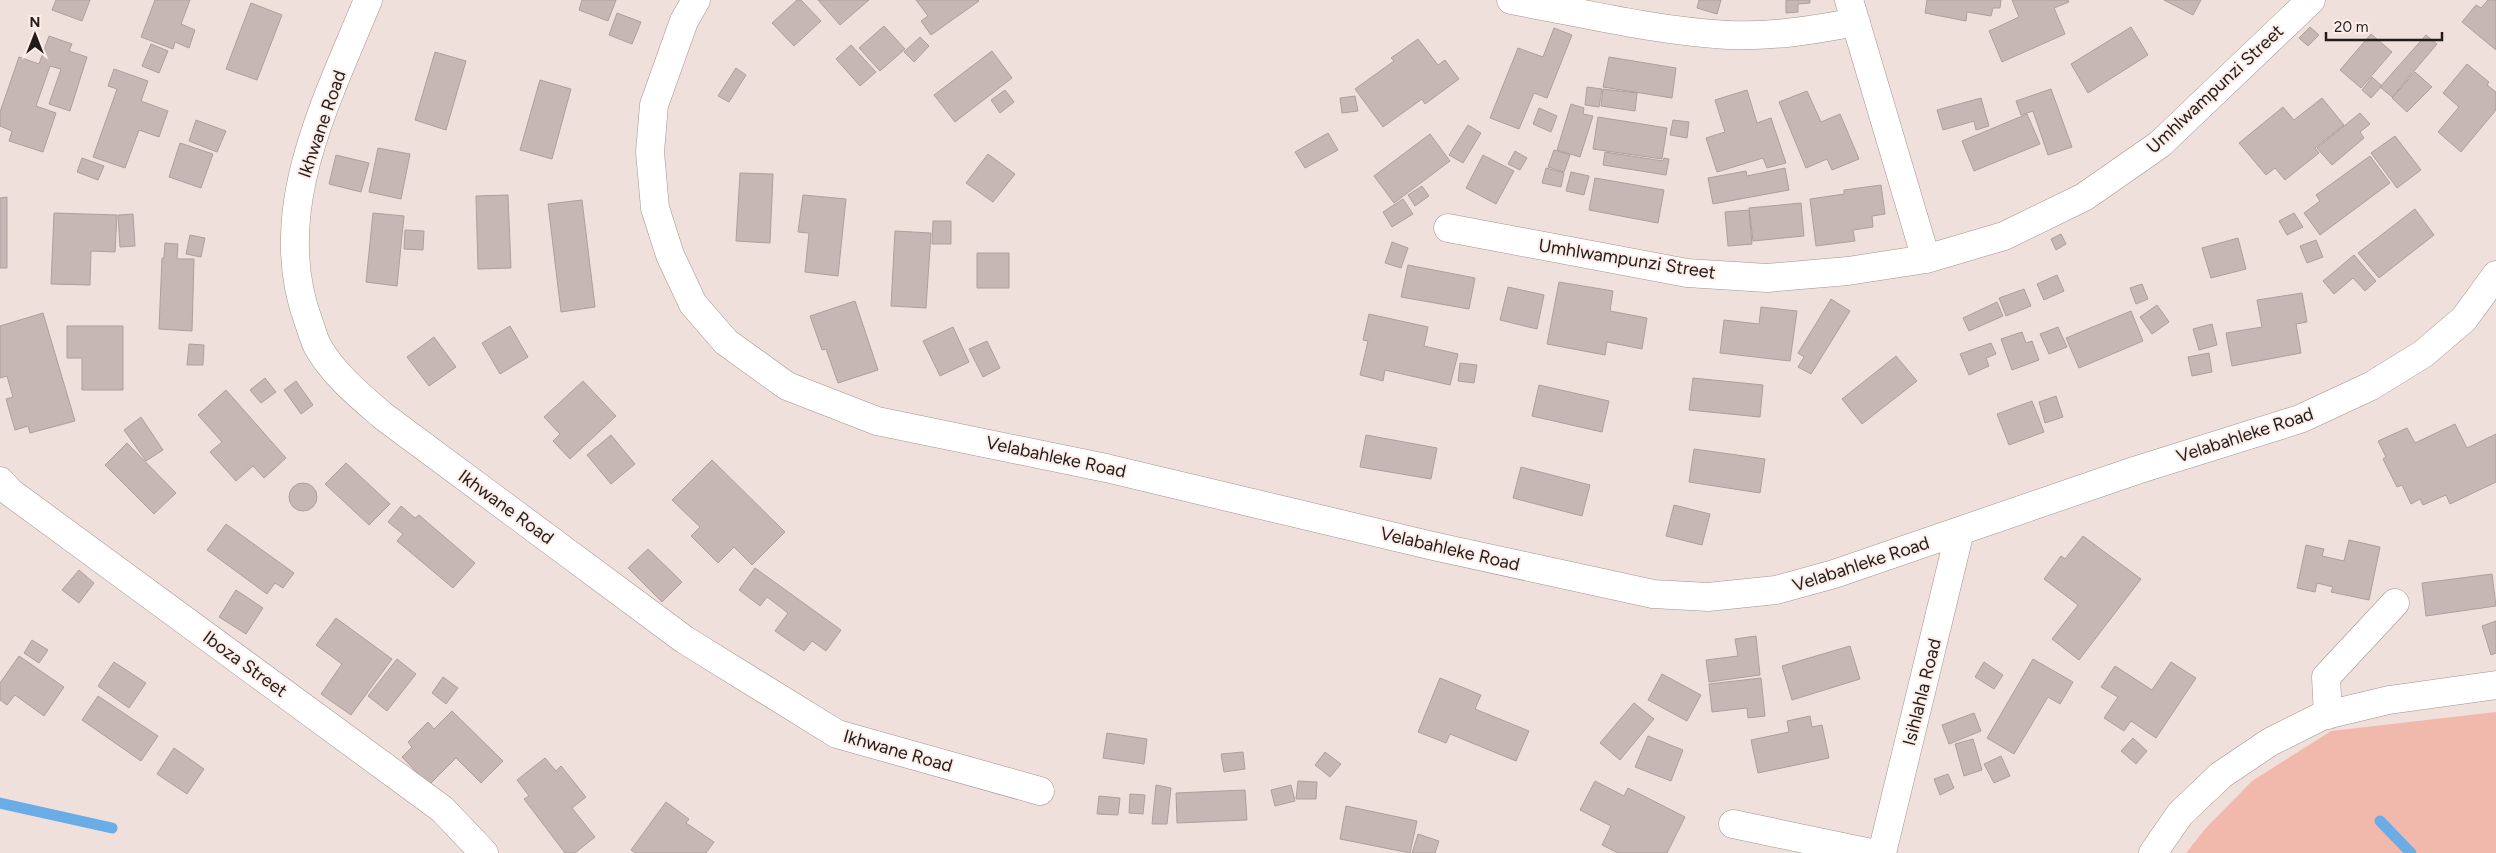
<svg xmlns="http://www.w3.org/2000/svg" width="2496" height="853" font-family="Figtree,sans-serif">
<rect width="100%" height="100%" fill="#f0e0dc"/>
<path fill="#f1b9ac" d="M2496,712V853H2186L2205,829L2252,781L2331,731Z"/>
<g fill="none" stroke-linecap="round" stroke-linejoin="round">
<path stroke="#69ace6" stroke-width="11" d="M0,803L112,828
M2380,821L2411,853"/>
</g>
<path fill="#c6b7b4" stroke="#ae9f9c" d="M56,0H90L82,21L52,10Z
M155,0H190L181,24L195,30L189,48L175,42L173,49L141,37Z
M582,0H616L608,21L579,10Z
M797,0H801L821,21L794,46L772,23Z
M818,0H869L840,25Z
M916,0H978L979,1L931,35L921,21L928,16Z
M1699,0H1721L1717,14L1697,8Z
M1786,0H1810V3L1798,4V12L1786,13Z
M1927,0H2001L2000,8H1993L1991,16L1967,12L1966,21L1925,13Z
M2012,0H2068L2069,2L2054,8L2065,34L2002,62L1989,31L2019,17Z
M2164,0H2201L2193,15Z
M2488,0H2496V50L2462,22L2476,5L2481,8Z
M251,3L282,15L257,80L226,69Z
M617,13L641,22L632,44L609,35Z
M884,26L905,49L880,71L859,48Z
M2131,27L2148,55L2088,93L2071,64Z
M2310,27L2319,35L2308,46L2299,38Z
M1554,28L1572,35L1547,98L1534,93L1519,129L1490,118L1518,48L1543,57Z
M2371,34L2392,52L2361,88L2340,70Z
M2426,35L2437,44L2392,97L2380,87Z
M49,36L72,44L69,51L87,57L70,111L49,104L61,69L50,66L36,106L56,113L43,152L9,141L12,131L0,126V112L19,57L39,64Z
M920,37L929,46L914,62L904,52Z
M1418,39L1438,65L1445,60L1459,79L1425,104L1422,99L1383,127L1355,89L1394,61L1391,58Z
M151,44L168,51L159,73L142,66Z
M851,45L876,72L860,86L836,59Z
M992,51L1012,78L955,122L934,95Z
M435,52L466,61L446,130L415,120Z
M1609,57L1676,68L1672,98L1603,87Z
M2467,64L2489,82L2487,85L2496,92V110L2461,152L2438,132L2459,107L2443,93Z
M736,68L746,75L729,102L718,96Z
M114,69L148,81L141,101L168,111L159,137L139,130L125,168L93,157L117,89L108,86Z
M2415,72L2432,87L2407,112L2392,98Z
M2372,77L2382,86L2371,98L2362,90Z
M540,80L571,89L552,159L520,150Z
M1587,87L1602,89L1599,107L1585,105Z
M1603,89L1637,93L1635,111L1601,106Z
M2051,89L2072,147L2048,155L2033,111L2021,115L2016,101Z
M1005,90L1014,102L1000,113L991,100Z
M1747,90L1757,123L1771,118L1786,163L1767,168L1763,158L1717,172L1706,138L1725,132L1715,100Z
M1807,91L1821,122L1840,114L1859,159L1832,170L1827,159L1806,168L1779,102Z
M1355,96L1358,111L1342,113L1340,98Z
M1981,98L1989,126L1976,130L1974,121L1943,130L1937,110Z
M2322,98L2344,125L2315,148L2319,153L2285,180L2275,168L2266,175L2239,143L2283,107L2294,120Z
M1571,104L1584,108L1583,114L1593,116L1580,157L1557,150Z
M1539,108L1557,116L1551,132L1533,124Z
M2360,113L2370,124L2360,132L2364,138L2332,165L2317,148Z
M2027,114L2040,144L1974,171L1962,141Z
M1598,117L1667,128L1662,159L1593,149Z
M196,120L226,131L217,152L189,141Z
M1673,120L1689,122L1687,138L1670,135Z
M1468,125L1481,133L1463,163L1449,155Z
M1328,133L1338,150L1305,168L1295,152Z
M1430,134L1450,161L1394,203L1374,176Z
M2395,136L2421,170L2397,188L2371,153Z
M180,143L213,154L201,188L169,177Z
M378,148L410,154L401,199L369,192Z
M1554,150L1570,155L1564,172L1548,167Z
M1515,151L1527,158L1520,170L1508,164Z
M1605,152L1663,161L1664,158L1669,159L1666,175L1603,165Z
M988,154L1015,174L993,202L966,183Z
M336,155L369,163L361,192L329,184Z
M1483,155L1514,171L1496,204L1466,188Z
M2370,156L2390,183L2320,235L2304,213L2320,201L2316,195Z
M82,158L104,166L98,180L77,172Z
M1546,168L1564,173L1561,187L1542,183Z
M1785,168L1789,190L1713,204L1708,178L1746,171L1747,176Z
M1571,172L1589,176L1584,195L1566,191Z
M740,173L773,174L770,243L736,241Z
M1595,178L1664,190L1658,223L1589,210Z
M1881,185L1885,214L1872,216L1873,227L1853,230L1855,241L1816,246L1810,199L1844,194V190Z
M1422,186L1429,196L1415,206L1408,195Z
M508,195L511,268L478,269L476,196Z
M803,195L846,199L838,276L805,272L809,233L798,232Z
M7,197V268H0V198Z
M1403,199L1413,214L1392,227L1383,212Z
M582,200L595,307L561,312L548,204Z
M1801,203L1804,236L1753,241L1749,208Z
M2415,209L2434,235L2379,278L2358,253Z
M1749,210L1752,244L1728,246L1725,212Z
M54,213L117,215L115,252L91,251L90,285L51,284Z
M373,213L404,216L397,286L366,282Z
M2294,213L2303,227L2287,235L2279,221Z
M133,214L135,246L120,247L118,215Z
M933,221H951V244H932Z
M405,230L424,231L423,250L404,249Z
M895,231L931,233L926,308L891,306Z
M2061,234L2066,244L2056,250L2051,239Z
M190,235L205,238L201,257L186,254Z
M2238,238L2246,269L2211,278L2202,248Z
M2316,240L2323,257L2307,263L2300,246Z
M1392,242L1408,248L1401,268L1385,263Z
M165,243L178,244L177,259H194L192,331L159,329L162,258H164Z
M977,253H1009V288H977Z
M2354,255L2376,281L2365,291L2353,278L2334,294L2323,281Z
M1408,265L1475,278L1469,309L1401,297Z
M2057,275L2064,291L2044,300L2037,284Z
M1559,282L1613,291L1610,311L1647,318L1642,349L1607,342L1605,355L1547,344Z
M2142,284L2148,299L2136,304L2130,288Z
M1508,287L1544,295L1537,329L1500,320Z
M2024,289L2031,306L2006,316L1999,298Z
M2302,293L2307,322L2296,324L2301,353L2232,366L2226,333L2262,327L2257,300Z
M1831,299L1850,311L1811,374L1798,367L1804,357L1798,353Z
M855,301L878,370L838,383L826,349L822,350L810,316Z
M1997,302L2003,316L1969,331L1963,318Z
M2157,305L2169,322L2152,334L2140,317Z
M1761,307L1797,311L1790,361L1720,353L1724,320L1759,324Z
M2131,311L2143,341L2079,368L2066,338Z
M43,313L75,421L30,433L28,426L15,430L6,399L13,397L7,376L0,378V326Z
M1369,314L1428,327L1424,346L1458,354L1450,385L1385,370L1383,381L1360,375L1368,341L1363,340Z
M2212,324L2217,345L2199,350L2193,329Z
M67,326H123V390H82V358H67Z
M510,326L528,357L500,374L482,343Z
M953,327L969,362L940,376L923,341Z
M2058,327L2067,347L2049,354L2040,334Z
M2022,332L2026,343L2032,341L2039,360L2012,370L2001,339Z
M434,337L456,367L429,386L407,357Z
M987,341L1000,368L983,377L969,349Z
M1991,343L1996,354L1986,358L1989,366L1969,375L1960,354Z
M189,344L204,345L203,365H187Z
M2209,353L2212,372L2192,376L2188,357Z
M1896,356L1917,381L1862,424L1842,399Z
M1460,363L1477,365L1474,383L1458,381Z
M265,378L276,392L261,403L250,390Z
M1693,378L1763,385L1760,417L1689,410Z
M296,381L313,405L301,414L284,390Z
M583,381L616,416L570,459L553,441L560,434L544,417Z
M1539,385L1609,401L1602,432L1532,416Z
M226,390L286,458L264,478L253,466L236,481L210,452L222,442L198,415Z
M2056,396L2063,417L2045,423L2039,402Z
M2032,401L2044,432L2009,445L1997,414Z
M141,417L163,450L146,461L124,430Z
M2455,424L2467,448L2496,434V482L2450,504L2446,495L2423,505L2420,499L2411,504L2402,485L2397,487L2383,459L2386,457L2378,441L2407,428L2415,443Z
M611,435L635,464L611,484L587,455Z
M1366,435L1437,448L1431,479L1360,467Z
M127,443L176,493L154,514L105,465Z
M1694,449L1765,459L1760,493L1689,482Z
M712,460L785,532L752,565L734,547L718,563L691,536L700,527L672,500Z
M346,463L390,504L369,525L325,484Z
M1521,467L1590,485L1582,516L1513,498Z
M289 497a14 14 0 1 1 28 0a14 14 0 1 1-28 0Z
M1674,505L1710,514L1702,545L1666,536Z
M401,506L415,518L419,515L475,563L453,588L397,541L403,534L388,522Z
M226,524L294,573L283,588L275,583L267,594L207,550Z
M2083,536L2141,579L2079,660L2052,639L2078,605L2044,579L2061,556L2065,559Z
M2349,540L2380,547L2369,600L2331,592L2333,587L2317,583L2315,592L2297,588L2306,545L2324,549L2322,556L2344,561Z
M648,549L682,582L662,602L628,568Z
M755,568L841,630L826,651L812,641L804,651L775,631L788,613L767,597L760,606L739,590Z
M79,570L94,583L79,603L62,590Z
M2492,574L2496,606L2426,616L2422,583Z
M236,590L263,608L246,634L219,617Z
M336,618L392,659L351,715L321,694L342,664L316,645Z
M2496,621V653L2491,655L2482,626Z
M1756,636L1760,675L1709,682L1706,660L1738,656L1735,639Z
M32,640L48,650L39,663L24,653Z
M1850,646L1860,679L1792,700L1782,666Z
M19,656L64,687L44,716L15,695L7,705L0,700V683Z
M397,659L416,674L387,711L368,696Z
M2033,659L2073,682L2060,704L2048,697L2014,754L1987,738Z
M114,662L146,683L129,708L98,686Z
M1984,662L2003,675L1994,689L1975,677Z
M2171,662L2196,678L2156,738L2131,721L2124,731L2104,718L2118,697L2101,687L2115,666L2152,690Z
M1662,674L1701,695L1687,721L1648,700Z
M443,677L458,688L446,704L432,693Z
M1440,678L1481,695L1475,709L1529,731L1516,761L1450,734L1446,743L1418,732Z
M1761,678L1765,716L1748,718L1747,708L1712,712L1709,684Z
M98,696L158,736L141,761L82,720Z
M1634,703L1654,719L1620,760L1600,743Z
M452,711L503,761L481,783L456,758L429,785L402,757L412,747L408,742L428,722L434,729Z
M1974,713L1981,731L1949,744L1942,725Z
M1810,716L1812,727L1822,725L1829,758L1758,773L1751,740L1789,732L1787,721Z
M1107,733L1147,739L1144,764L1103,758Z
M1648,736L1683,750L1671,781L1635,767Z
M2133,738L2147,751L2136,764L2121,751Z
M1973,739L1982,770L1964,776L1955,744Z
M174,748L204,769L187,794L157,774Z
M1243,752L1245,769L1224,772L1221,754Z
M1325,752L1341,764L1330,777L1315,765Z
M2001,756L2010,776L1994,783L1984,764Z
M545,758L556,771L561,766L586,797L572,808L595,837L575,853H565L524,799L529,796L517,780Z
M1948,774L1954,788L1940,795L1934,779Z
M1298,781L1317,782L1316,799H1296Z
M1595,781L1624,796L1628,788L1685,817L1667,853H1618L1602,845L1611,826L1580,810Z
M1156,785L1171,788L1167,824H1152Z
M1291,785L1295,801L1275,806L1271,790Z
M1245,790L1247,820L1177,823L1176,793Z
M1130,794L1145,795L1143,814L1129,813Z
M1099,796L1120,798L1118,815L1097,814Z
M666,802L689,819L686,823L714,842L706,853H635L631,850Z
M1346,806L1417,821L1410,853L1340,839Z
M1418,834L1439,841L1435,853H1412Z"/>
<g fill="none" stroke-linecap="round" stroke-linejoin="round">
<defs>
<path id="street" d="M368,0C327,101 267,212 309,323C312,331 314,340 318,347C334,375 359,395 383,416L685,640L837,734L1040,791
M696,0L684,21L654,105L650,152L655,208L670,255L693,304L726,342L787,386L877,421L1106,468L1433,546L1653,594L1708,597L1776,590L1834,574L2137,470L2300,419L2371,386L2423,354L2464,319L2496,275
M1511,0C1583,13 1655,31 1728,35C1771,37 1814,30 1856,22
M1849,0L1926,259
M1448,228L1687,273L1767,278L1848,271L1926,259L2004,236L2084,197L2160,144L2311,0
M0,481L10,492L442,809L484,853
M2328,715L2326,677L2395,603
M1733,824L1871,853
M1882,853L1960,531
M2153,853L2180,814L2221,775L2270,742L2322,716L2389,700L2496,685"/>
</defs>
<use href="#street" stroke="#a29390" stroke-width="29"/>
<use href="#street" stroke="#fff" stroke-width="28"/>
</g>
<g text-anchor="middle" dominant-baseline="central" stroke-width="4" stroke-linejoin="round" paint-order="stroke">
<g font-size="18" fill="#211c1a" stroke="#fdede9">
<text transform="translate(2215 89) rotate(-43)">Umhlwampunzi Street</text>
<text transform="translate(322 124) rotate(-71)">Ikhwane Road</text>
<text transform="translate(1627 259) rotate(9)">Umhlwampunzi Street</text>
<text transform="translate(2245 435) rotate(-18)">Velabahleke Road</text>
<text transform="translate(1056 457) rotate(12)">Velabahleke Road</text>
<text transform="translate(506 507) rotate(36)">Ikhwane Road</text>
<text transform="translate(1450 549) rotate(13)">Velabahleke Road</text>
<text transform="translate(1861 564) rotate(-18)">Velabahleke Road</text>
<text transform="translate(245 664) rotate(36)">Iboza Street</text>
<text transform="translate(1922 692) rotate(-76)">Isihlahla Road</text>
<text transform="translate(898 751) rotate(16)">Ikhwane Road</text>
</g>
</g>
<g transform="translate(35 35)" stroke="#fdede9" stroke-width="4" paint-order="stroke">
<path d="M0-4L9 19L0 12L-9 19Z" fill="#211c1a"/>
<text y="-8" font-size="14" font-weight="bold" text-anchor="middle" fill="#211c1a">N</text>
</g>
<path d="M2326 32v8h116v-8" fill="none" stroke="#211c1a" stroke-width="2.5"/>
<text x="2334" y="32" font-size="15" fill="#211c1a" stroke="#fdede9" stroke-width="4" paint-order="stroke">20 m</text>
</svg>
